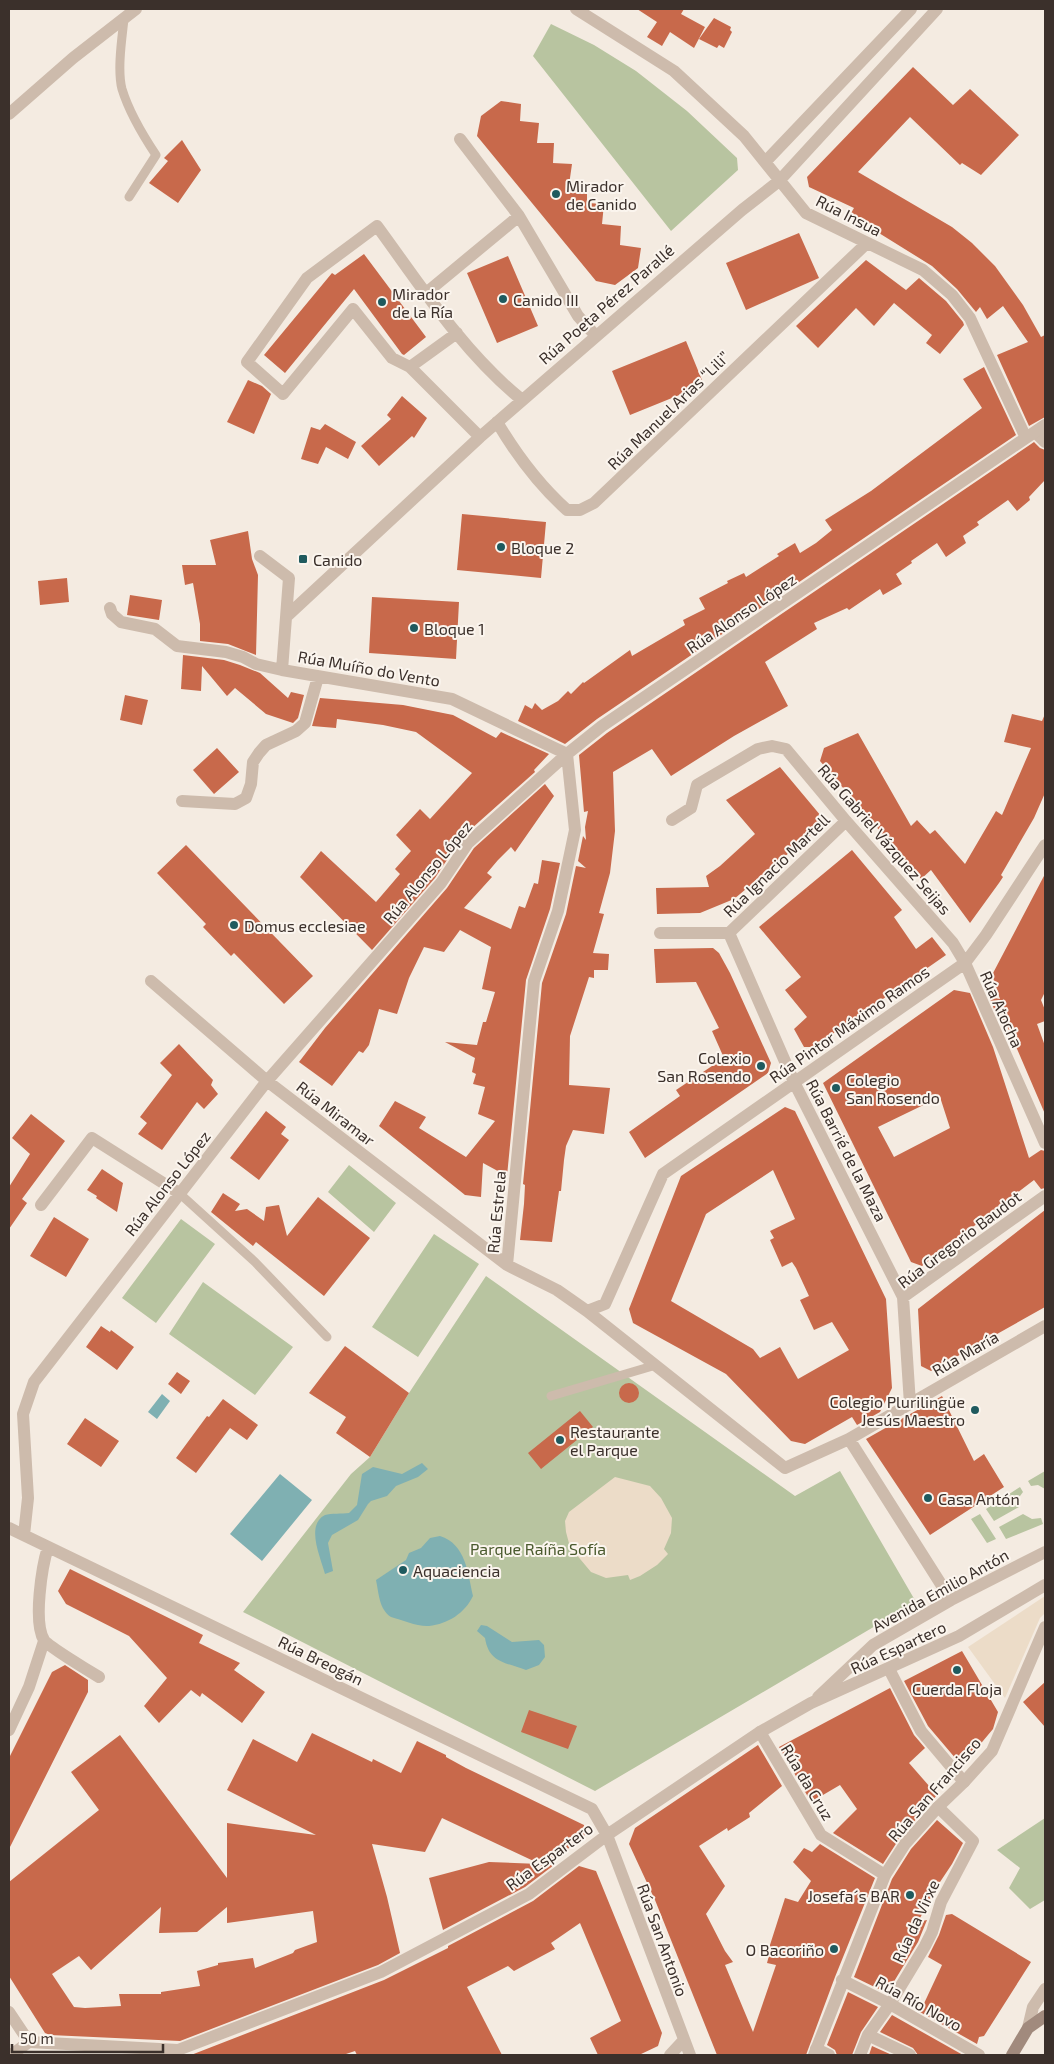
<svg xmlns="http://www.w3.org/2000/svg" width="1054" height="2064" font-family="'Exo 2',sans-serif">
<rect width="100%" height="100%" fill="#f4ebe1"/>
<path fill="#b8c4a0" d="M551,24L594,45L636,71L687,111L737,158L738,170L671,231L533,56Z
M349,1165L396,1203L374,1232L328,1192Z
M181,1219L215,1244L156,1323L122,1298Z
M434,1234L479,1264L418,1357L372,1327Z
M486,1276L795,1496L840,1471L916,1602L595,1791L243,1612L351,1474L370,1457L409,1393Z
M203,1282L293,1347L255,1395L169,1334Z
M1045,1471V1489L1038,1485L1031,1486L1028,1481Z
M1020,1487L1023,1492L1020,1496L1019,1507L994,1521L986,1509Z
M980,1514L996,1539L987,1543L971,1519Z
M1023,1514L1032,1519L1041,1518L1043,1524L1006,1539L999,1527Z
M1045,1818V1900L1030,1909L1009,1888L1020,1868L997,1850Z"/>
<path fill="#ecdcc8" d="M615,1477L650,1486L661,1498L672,1518L671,1533L664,1549L668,1554L657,1565L640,1576L630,1580L628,1575L606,1578L591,1572L570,1547L566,1532L565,1521L569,1512Z
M1045,1596V1613L1040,1618L1005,1698L968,1647Z"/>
<path fill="#7fb0b2" d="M162,1394L170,1401L157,1419L148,1412Z
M422,1463L428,1469L418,1477L396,1486L387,1496L371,1501L368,1504L358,1520L332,1535L328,1543L333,1571L325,1574C321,1558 305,1525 325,1515C331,1513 342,1514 349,1513L357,1505L362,1474L373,1467L402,1474Z
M280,1474L312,1500L262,1561L230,1534Z
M440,1536C466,1544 468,1574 473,1596C465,1613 448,1624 429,1626C418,1627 402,1620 391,1617C379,1609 379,1594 376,1580L406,1560L409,1553L421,1548L430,1538Z
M481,1625L487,1626L512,1642L539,1640L544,1645L545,1657L539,1665L526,1670C505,1662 489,1663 485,1638L477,1631Z"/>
<path fill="#c8694b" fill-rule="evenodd" d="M637,9H684L681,14L705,27L694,48L670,32L662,46L647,37L657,22Z
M714,18L731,27L730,30L732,32L724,48L719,45L717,48L699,39Z
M913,67L953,105L970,89L1019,135L981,175L962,163L960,165L910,117L858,172L952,227L972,243L995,266L1023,305L1041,337L1045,335V417L1029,426L997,355L1028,342L1003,306L987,319L980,307L976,312L957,289L932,266L850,215L854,208L809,187L807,177Z
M501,101L521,104L520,121L539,123L537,143H554L553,163L572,164L569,185H587V203L604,204L602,224L621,226L620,245L641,248L638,268L615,285L596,281L477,136L481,116Z
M182,140L201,170L178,203L149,183L168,161L164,158Z
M799,233L819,278L746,310L726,263Z
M364,254L426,337L404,355L402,354L354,289L285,373L264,355L332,273L335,275Z
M508,256L538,326L497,343L467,273Z
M866,260L906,290L919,278L946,301L963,322L964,325L940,354L926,343L932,335L894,303L874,326L856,308L818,348L796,326Z
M686,341L704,385L630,415L612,371Z
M984,367L1016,435L597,719L565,744L518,721L525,705L532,709L535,703L542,710L558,701L568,691L571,694L583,682L584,683L630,650L632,656L685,625L683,620L705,609L699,598L728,583L727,581L744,573L746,577L779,556L777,554L795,543L800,553L816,543L832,530L825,520L871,491L982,408L963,379Z
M248,380L262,386L271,394L254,434L227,422Z
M402,396L427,418L414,438L412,436L379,466L361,446L391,419L387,415Z
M325,424L356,442L348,459L326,447L318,464L301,459L311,427L320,430Z
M1034,442L1040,448L1045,450V480L1029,497L1030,500L1017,511L1008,500L977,522L979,525L963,536L966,543L946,557L937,543L911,561L912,563L896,574L902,584L883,595L880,589L849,610L847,608L814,623L817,629L765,662L788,706L734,736L671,776L652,749L613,772L615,831L610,873L599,913L604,914L593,953L609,954L608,970H594V978L589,977L570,1036L569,1085L610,1088L604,1134L573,1130L566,1146L564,1160L561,1191H559L552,1242L520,1240L524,1204L525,1185L523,1184L542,983L566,914L576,866L586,868L578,861L583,836L586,840L585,827L588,811L584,812L579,755L607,733Z
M462,514L546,522L541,578L457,570Z
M248,531L252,559L258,575L256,655L228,644L200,641V624L193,583L185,585L182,565H216L210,540Z
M67,578L69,602L40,605L38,581Z
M130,595L162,600L159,620L127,615Z
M372,597L459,602L456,659L369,653Z
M183,655L224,660L240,665L260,673L288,698L291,692L304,695L298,718L293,723L266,714L235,688L227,696L202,666L201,691L181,689Z
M125,695L148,700L142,725L120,720Z
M320,698L403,705L453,715L496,738L501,732L549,754L534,770L535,772L462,837L435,878L372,950L300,877L321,851L376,902L400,874L395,869L411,851L396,835L420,809L430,819L472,773L416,732L383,725L337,719L336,728L312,726Z
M1012,714L1042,721L1045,714V793L1034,818L1001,875L1003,877L999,883L970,923L931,870L921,879L820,761L824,748L858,733L911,826L917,820L930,834L935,830L965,864L996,811L1002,815L1031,748L1004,742Z
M217,748L239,772L214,794L193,770Z
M780,767L826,822L734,899L700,913L657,914L656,888L709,887L706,876L720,866L755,834L726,800Z
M545,784L554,796L515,852L511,847L498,860L487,873L492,877L464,908L511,929L519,906L525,908L534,883L538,884L542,860L560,863L550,909L526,980L507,1176L483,1163L481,1197L465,1195L379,1126L395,1101L426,1117L419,1128L466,1157L495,1121L478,1114L485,1087L473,1084L476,1074L472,1072L475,1058L445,1042L477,1045L483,1022H486L495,992L482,989L491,947L460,930L444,952L424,947L409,978L397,1014L379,1009L369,1045L363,1053L359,1051L332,1086L299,1062L325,1028L447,888L474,848Z
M186,845L313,976L284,1004L234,953L231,956L203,927L206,924L157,873Z
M852,850L902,910L894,917L916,949L932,937L946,955L814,1047H804L794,1029L807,1017L785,990L801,977L759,927Z
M1045,874V992L1041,1000L1045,1010V1021L1037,1024L1045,1046V1114L1005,1021L1000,1023L989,997L1000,999L992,975Z
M713,948L719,953L730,973L771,1063L768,1073L645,1158L629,1132L680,1096L676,1090L724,1058L712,1031L719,1028L696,982L656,983L654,949Z
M954,990L970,993L993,1047L1029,1158L1041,1150L1045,1151V1188L1041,1189L1034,1180L922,1266L911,1262L823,1083ZM940,1097L950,1128L894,1157L878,1127Z
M179,1044L213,1080L211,1085L218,1094L204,1109L197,1102L162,1150L138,1134L147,1123L140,1117L172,1075L160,1063Z
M785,1107L795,1111L886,1299L892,1388L880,1412L857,1425L852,1417L805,1444L791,1441L726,1374L633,1323L629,1309L681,1176ZM773,1170L795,1219L770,1231L774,1238L770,1240L782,1267L792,1262L796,1268L809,1296L800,1300L814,1330L832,1322L849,1350L798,1379L780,1347L760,1358L753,1349L671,1301L706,1214Z
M266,1111L286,1127L281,1134L289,1140L259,1180L230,1158Z
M31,1114L65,1141L22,1199L27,1203L9,1229V1187L30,1154L12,1138Z
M102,1169L123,1183L117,1212L96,1198L97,1196L87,1190Z
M223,1193L240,1204L235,1211L247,1209L264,1221L266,1207L279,1205L287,1236L318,1197L370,1238L324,1296L256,1242L253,1246L211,1212Z
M1045,1210V1307L931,1371L921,1366L918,1309Z
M54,1217L89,1239L66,1277L30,1256Z
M101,1326L110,1332L111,1330L134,1347L117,1370L86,1347Z
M345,1346L409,1393L370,1457L336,1433L346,1417L309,1393Z
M177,1372L190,1381L181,1394L168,1384Z
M619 1393a10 10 0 1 1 20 0a10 10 0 1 1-20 0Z
M942,1396L974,1461L984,1454L1004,1487L930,1535L866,1439Z
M223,1399L258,1425L247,1440L230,1428L196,1473L176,1458L207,1416L209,1417Z
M580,1411L593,1427L541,1469L528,1453Z
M85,1418L119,1441L101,1467L67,1444Z
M70,1569L203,1635L199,1643L240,1663L234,1670L265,1692L242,1723L202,1693L200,1697L191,1690L159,1723L144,1706L167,1678L129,1636L66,1604L58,1591Z
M962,1651L998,1712L993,1729L962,1766L928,1726L904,1681Z
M65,1665L88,1680V1692L9,1849V1758L52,1672Z
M1045,1682V1727L1023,1702Z
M890,1688L914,1735L925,1748L909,1763L937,1795L899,1839L883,1864L833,1833L857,1809L840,1785L811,1802L779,1747Z
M529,1710L577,1726L568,1749L521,1732Z
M312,1733L372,1762L373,1759L401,1773L417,1741L446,1755V1757L466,1768L584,1825L585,1835L548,1865H554L525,1887L443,1930L429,1878L489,1862L540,1864L442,1818L425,1852L372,1844L387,1897L400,1953L378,1965L180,2041L50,2035L45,2033L9,1976V1882L99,1810L71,1772L120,1735L227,1878V1823L316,1835L227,1790L253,1739L297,1762ZM161,1907L159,1933L197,1932L227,1907V1923L313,1911L317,1942L295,1950L293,1953L255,1968L253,1958L218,1963V1965L197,1971L200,1986L161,1992V1994H119L121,2006L85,2008L74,2007L52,1974L79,1956L91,1970Z
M758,1745L782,1786L749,1813L750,1817L728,1831L727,1828L699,1846L725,1886L706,1914L725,1951L733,1962L725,1965L753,2032L776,1965L767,1963L771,1948H769L785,1898L798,1902L811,1881L793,1862L804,1848L812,1852L820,1844L875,1878L835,1977L806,2055H717L655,1900L629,1844L635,1828Z
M937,1820L963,1843L952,1864L934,1891L918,1922L927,1920L918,1942L887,1993L854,1977L892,1879L911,1849Z
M579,1866L596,1871L662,2033L658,2046L639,2055H598L590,2038L621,2021L580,1923L551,1943L555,1949L514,1971L508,1966L467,1987L502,2055H357L355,2051L343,2055H191L384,1980L448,1948V1946L533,1901Z
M952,1914L1031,1962L984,2036L979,2037L977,2044L920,2012L942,1965L928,1957L939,1935L946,1915Z
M848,1992L878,2007L861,2032L852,2055H837L835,2050L827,2045Z
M892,2015L963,2055H918L913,2048L880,2032Z
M872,2046L892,2055H869Z"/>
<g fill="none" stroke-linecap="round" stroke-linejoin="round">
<path stroke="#cdbbac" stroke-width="9" d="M124,19C122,38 117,70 122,89C129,112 142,134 156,155L129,197
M179,1193L255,1262L327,1337
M551,1396L656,1365"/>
<path stroke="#cdbbac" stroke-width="12" d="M1036,433L1045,442
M889,1669L921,1731L964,1782
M760,1732L821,1835L885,1875
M868,2035L910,2055
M816,2049L829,2055
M11,2055L29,2042
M860,2055L868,2035L890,2004L925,1946L932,1932L941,1902L973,1841L938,1807"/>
<path stroke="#cdbbac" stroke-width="12" d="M576,9L674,71L744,136L806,213L923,270L952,295L970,318L1026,438
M9,114L73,58L136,9
M460,139L519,216L578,316L595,335
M766,161L911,9
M426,293L519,216
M410,367L457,333
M497,422C516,454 539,485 567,510H580L594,503L867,243
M480,437L410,367L392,358L353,309L283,394L247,362L307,278L377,226C421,286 463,352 521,399
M260,556L289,578L282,670L452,699L567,754L575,830L558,911L534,981L507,1265
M110,608L112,614L121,622L155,629L177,646L226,652L243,657L256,664L282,670
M287,616L480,437L742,210L779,181L937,9
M182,801L235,804L246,798L251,784L253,762L259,753L266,745L296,731L305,723L318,677
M1045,845L986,935L965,963L1045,1143
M660,933H729
M729,933L794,1082L903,1297
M729,933L846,821
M151,981L267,1081L507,1265L557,1290L587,1311L785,1468L849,1439L1045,1326
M41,1205L92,1138L179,1193
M587,1311L605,1304L663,1174L965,963L953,943L846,821L786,749L772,746L758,749L697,785L691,808L672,820
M910,1404L903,1297L1045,1196
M849,1439L951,1600
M9,1528L592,1809L607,1835L690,2055
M24,1535L28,1498L23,1414L34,1382L267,1081L441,883L468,843L567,754L602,726L1045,425
M48,1547C42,1566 33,1622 44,1640C48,1646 89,1671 99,1677
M818,1697L873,1645L951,1600L1045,1552
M9,1730L29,1687L44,1641
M842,1980L890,2004L979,2055
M9,2012L29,2042L178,2050L381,1972L529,1894L607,1835L760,1732L811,1703L959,1636L1045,1585
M1028,2028L1033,2007L1045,1989
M670,2055L683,2041
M814,2055L885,1875L905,1844L938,1807L964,1782L992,1751L1045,1627"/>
<path stroke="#a18a7d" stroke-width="12" d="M1012,2055L1028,2028L1045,2016"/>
</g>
<g fill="#1f5a5e" stroke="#fbf5ee" stroke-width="2">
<circle cx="556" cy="194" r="5"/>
<circle cx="503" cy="299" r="5"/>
<circle cx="382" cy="302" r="5"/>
<circle cx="501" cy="547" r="5"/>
<rect x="298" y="554" width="10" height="10" rx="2.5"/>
<circle cx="414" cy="628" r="5"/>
<circle cx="234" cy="925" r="5"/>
<circle cx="761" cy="1066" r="5"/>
<circle cx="836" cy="1088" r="5"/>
<circle cx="975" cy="1410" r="5"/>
<circle cx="560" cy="1440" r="5"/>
<circle cx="928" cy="1498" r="5"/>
<circle cx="403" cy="1570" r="5"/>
<circle cx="957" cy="1670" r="5"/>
<circle cx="910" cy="1895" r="5"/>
<circle cx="834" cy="1949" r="5"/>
</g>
<g text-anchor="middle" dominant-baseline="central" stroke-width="4" stroke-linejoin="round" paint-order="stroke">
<g font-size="16" fill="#3b302b" stroke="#fbf5ee" text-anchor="start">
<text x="566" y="185">Mirador<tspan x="566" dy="18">de Canido</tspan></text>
<text x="392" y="293">Mirador<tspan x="392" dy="18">de la Ría</tspan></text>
<text x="513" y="299">Canido III</text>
<text x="511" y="547">Bloque 2</text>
<text x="313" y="559">Canido</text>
<text x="424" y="628">Bloque 1</text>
<text x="244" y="925">Domus ecclesiae</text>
<text x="751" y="1057" text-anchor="end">Colexio<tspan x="751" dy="18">San Rosendo</tspan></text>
<text x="846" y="1079">Colegio<tspan x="846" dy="18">San Rosendo</tspan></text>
<text x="965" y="1401" text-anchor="end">Colegio Plurilingüe<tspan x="965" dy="18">Jesús Maestro</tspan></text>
<text x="570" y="1431">Restaurante<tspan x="570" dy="18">el Parque</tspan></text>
<text x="938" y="1498">Casa Antón</text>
<text x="413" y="1570">Aquaciencia</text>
<text x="957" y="1688" text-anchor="middle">Cuerda Floja</text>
<text x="900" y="1895" text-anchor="end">Josefa´s BAR</text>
<text x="824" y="1949" text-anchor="end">O Bacoriño</text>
</g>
<g font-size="16" fill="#3b302b" stroke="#fbf5ee">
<text transform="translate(849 215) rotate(27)">Rúa Insua</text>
<text transform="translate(606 304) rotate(-41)">Rúa Poeta Pérez Parallé</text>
<text transform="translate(668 410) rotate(-44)">Rúa Manuel Arias “Lili”</text>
<text transform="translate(741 613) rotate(-34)">Rúa Alonso López</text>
<text transform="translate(369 668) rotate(10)">Rúa Muíño do Vento</text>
<text transform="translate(885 839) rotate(49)">Rúa Gabriel Vázquez Seijas</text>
<text transform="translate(776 865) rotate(-44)">Rúa Ignacio Martell</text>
<text transform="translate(427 872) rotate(-50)">Rúa Alonso López</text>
<text transform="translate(1002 1009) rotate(66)">Rúa Atocha</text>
<text transform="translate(849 1024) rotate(-35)">Rúa Pintor Máximo Ramos</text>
<text transform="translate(336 1113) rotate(38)">Rúa Miramar</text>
<text transform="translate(847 1150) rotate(63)">Rúa Barrié de la Maza</text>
<text transform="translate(167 1183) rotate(-52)">Rúa Alonso López</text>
<text transform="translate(496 1212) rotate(-85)">Rúa Estrela</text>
<text transform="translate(959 1239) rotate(-37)">Rúa Gregorio Baudot</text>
<text transform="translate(965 1353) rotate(-30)">Rúa María</text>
<text transform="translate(940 1590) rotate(-29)">Avenida Emilio Antón</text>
<text transform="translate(898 1647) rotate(-25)">Rúa Espartero</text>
<text transform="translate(321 1660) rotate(26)">Rúa Breogán</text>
<text transform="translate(808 1782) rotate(59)">Rúa da Cruz</text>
<text transform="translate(934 1789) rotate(-49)">Rúa San Francisco</text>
<text transform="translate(549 1856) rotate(-36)">Rúa Espartero</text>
<text transform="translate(915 1921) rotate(-65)">Rúa da Virxe</text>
<text transform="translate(663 1940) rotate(70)">Rúa San Antonio</text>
<text transform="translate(919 2003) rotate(29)">Rúa Río Novo</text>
</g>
<g font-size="16" fill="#4a5a2e" stroke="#fbf5ee">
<text x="538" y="1548">Parque Raíña Sofía</text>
</g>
</g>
<rect width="1054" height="2064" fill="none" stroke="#3b302b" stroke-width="20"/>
<path d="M12 2044v8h151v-8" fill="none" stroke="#3b302b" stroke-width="2.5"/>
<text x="20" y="2044" font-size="15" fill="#3b302b" stroke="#fbf5ee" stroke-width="4" paint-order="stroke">50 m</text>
</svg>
